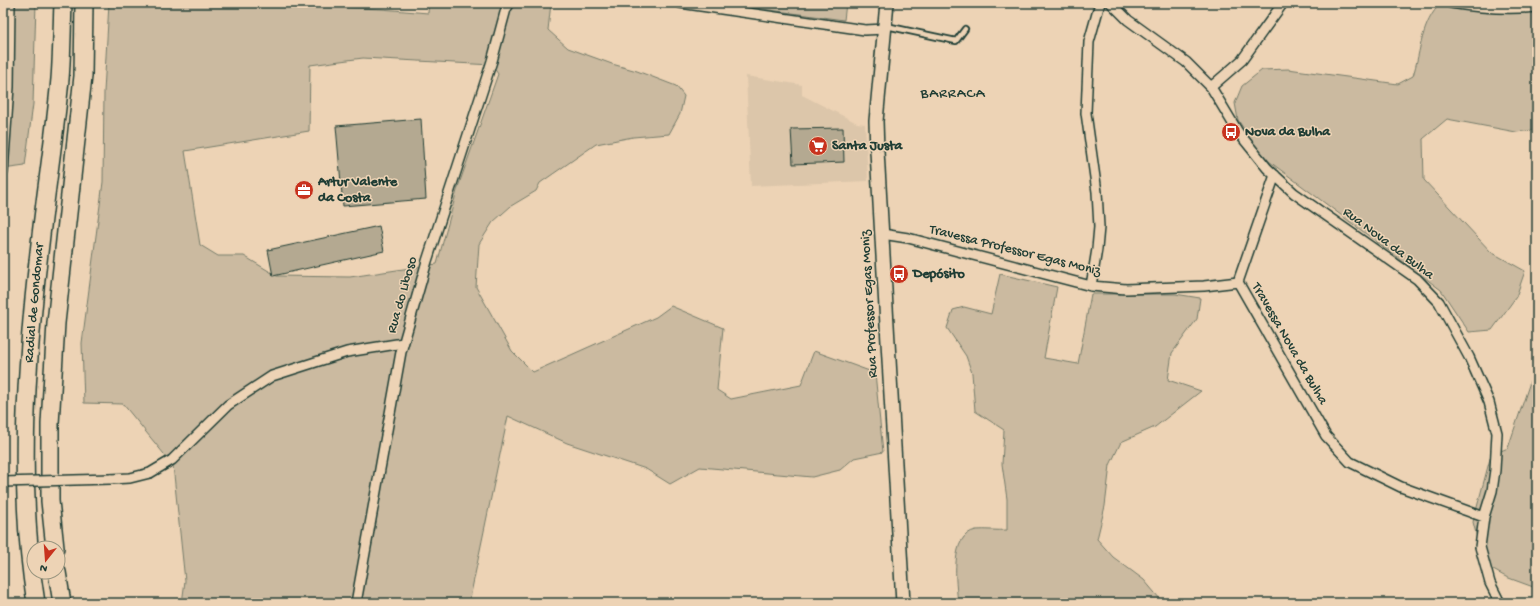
<svg xmlns="http://www.w3.org/2000/svg" width="1540" height="606" font-family="'Gochi Hand',sans-serif">
<rect width="100%" height="100%" fill="#edd3b5"/>
<filter id="ink" filterUnits="userSpaceOnUse"><feTurbulence type="fractalNoise" baseFrequency=".025" numOctaves="2"/><feDisplacementMap in="SourceGraphic" scale="8" xChannelSelector="R" yChannelSelector="G"/><feConvolveMatrix kernelMatrix="1 2 1 2 8 2 1 2 1" color-interpolation-filters="sRGB"/></filter>
<g filter="url(#ink)">
<path fill="#dcc6aa" d="M746,76L802,85V95L857,123L865,124L868,181L751,186Z"/>
<path fill="#cbbaa0" stroke="#757c6a" fill-rule="evenodd" d="M3,3H36L33,104L25,166L3,169Z
M109,3H299L312,6L381,9L428,13L429,3H551L548,30L568,48L612,64L637,71L676,86L684,96L680,114L669,134L633,137L596,144L540,183L536,191L511,206L493,222L479,244L476,287L512,351L533,372L656,317L671,306L723,328L717,390L731,399L801,385L814,351L875,373L883,452L854,458L840,470L812,477L700,467L670,484L646,469L567,443L508,416L469,603H182L185,581L173,465L123,404L84,403L82,343L103,182L104,92ZM363,58L492,65L498,74L458,187L437,264L350,277L277,276L244,256H218L200,245L185,151L309,131L310,65Z
M718,3H846L844,20Z
M1441,3H1537V125L1533,130L1516,132L1447,119L1423,139L1424,180L1491,252L1525,271L1516,297L1492,330L1469,332L1441,290L1270,162L1253,143L1238,120L1235,103L1242,86L1262,70L1288,69L1398,84L1413,76C1421,50 1421,23 1441,3Z
M1000,274L1057,287L1044,358L1078,364L1091,294H1175L1200,298L1197,319L1172,353L1168,380L1201,391L1155,427L1121,442L1110,465L1105,506L1097,539L1113,557L1144,580L1160,599V603H958C956,583 949,535 976,530C986,529 997,531 1007,530V499L1002,464L1004,430L975,411L972,373L966,356L947,328L953,310L964,307L991,314Z
M1537,361V588H1536L1506,577L1484,565L1473,522L1491,455L1508,448Z"/>
<path fill="#b4a991" stroke="#1f3d34" d="M421,119L426,199L343,206L336,126Z
M843,128L844,162L793,164L791,129Z
M379,226L384,251L273,276L268,250Z"/>
<g fill="none" stroke-linecap="round" stroke-linejoin="round">
<defs>
<path id="lane" d="M886,29L891,27L956,41L965,29"/>
<path id="street" d="M680,3L865,30L885,29
M1111,3L1128,20L1186,62L1211,87L1238,132L1267,168L1294,193L1417,279L1439,302L1469,357L1489,402L1497,433L1495,470L1492,491L1484,517L1480,547L1490,583L1500,603
M1451,3C1480,8 1508,10 1537,7
M1211,87L1242,60L1283,3
M3,172L9,87L10,3
M1275,175L1238,282L1326,436L1350,462L1401,487L1484,517
M882,234L908,238L1091,286L1126,289L1204,286L1238,282
M1091,286L1097,249L1099,227L1097,192L1086,113L1089,42L1100,3
M110,479L130,478L150,473L172,460L228,405L272,376L347,352L403,343
M356,603L401,352L427,261L492,61L506,9L510,3"/>
<path id="secondary" d="M887,3L876,121L877,151L903,603"/>
<path id="highway" d="M55,548L50,501V424L56,323L83,76L84,3
M57,572L62,603
M36,603C17,487 26,361 40,244C46,189 55,134 60,79C62,54 62,28 63,3"/>
</defs>
<use href="#lane" stroke="#1f3d34" stroke-width="8"/>
<use href="#street" stroke="#1f3d34" stroke-width="12"/>
<use href="#secondary" stroke="#1f3d34" stroke-width="16"/>
<use href="#highway" stroke="#1f3d34" stroke-width="20"/>
<use href="#lane" stroke="#edd3b5" stroke-width="4.5"/>
<use href="#street" stroke="#edd3b5" stroke-width="9"/>
<use href="#secondary" stroke="#edd3b5" stroke-width="13"/>
<use href="#highway" stroke="#edd3b5" stroke-width="17"/>
<defs>
<path id="street-bridge" d="M3,482L110,479"/>
</defs>
<use href="#street-bridge" stroke="#1f3d34" stroke-width="12" stroke-linecap="butt"/>
<use href="#street-bridge" stroke="#edd3b5" stroke-width="9"/>
</g>
</g>
<defs>
<symbol id="bus-disc" viewBox="-11 -11 22 22"><circle r="9.5" fill="#c8321e" stroke="#edd3b5"/><path d="M-5-6H5V4H4V6H2V4H-2V6H-4V4H-5ZM-3.5-4V0h7V-4ZM-3.5 1.2v1.5H-2V1.2ZM2 1.2v1.5H3.5V1.2Z" fill="#fff"/></symbol>
<symbol id="supermarket-disc" viewBox="-11 -11 22 22"><circle r="9.5" fill="#c8321e" stroke="#edd3b5"/><path d="M-6-5.5h2.5l.6 2H6L4.5 2H-2.5L-4.4-4H-6ZM-1.5 3.2a1.3 1.3 0 1 0 .1 0ZM3 3.2a1.3 1.3 0 1 0 .1 0Z" fill="#fff"/></symbol>
<symbol id="office-disc" viewBox="-11 -11 22 22"><circle r="9.5" fill="#c8321e" stroke="#edd3b5"/><path d="M-6-3h4V-5.5h4V-3h4V5H-6ZM-1-4.5V-3h2v-1.5ZM-6 0V1H6V0Z" fill="#fff"/></symbol>
</defs>
<g fill-rule="evenodd">
<use href="#bus-disc" x="1220" y="121" width="22" height="22"/>
<use href="#supermarket-disc" x="807" y="135" width="22" height="22"/>
<use href="#office-disc" x="293" y="179" width="22" height="22"/>
<use href="#bus-disc" x="888" y="263" width="22" height="22"/>
</g>
<g text-anchor="middle" dominant-baseline="central" stroke-width="3" stroke-linejoin="round" paint-order="stroke">
<g font-size="14" font-weight="bold" fill="#1f3d34" stroke="#edd3b5" text-anchor="start">
<text x="1245" y="132">Nova da Bulha</text>
<text x="832" y="146">Santa Justa</text>
<text x="318" y="182">Artur Valente<tspan x="318" dy="16">da Costa</tspan></text>
<text x="913" y="274">Depósito</text>
</g>
<g font-size="14" fill="#1f3d34" stroke="#edd3b5">
<text transform="translate(1388 244) rotate(37)">Rua Nova da Bulha</text>
<text transform="translate(1015 251) rotate(14)">Travessa Professor Egas Moniz</text>
<text transform="translate(403 295) rotate(-74)">Rua do Liboso</text>
<text transform="translate(35 303) rotate(-85)">Radial de Gondomar</text>
<text transform="translate(870 304) rotate(-93)">Rua Professor Egas Moniz</text>
<text transform="translate(1289 344) rotate(60)">Travessa Nova da Bulha</text>
</g>
<g font-size="15" letter-spacing="1" fill="#1f3d34" stroke="#edd3b5">
<text x="953" y="94">BARRACA</text>
</g>
</g>
<rect width="1540" height="606" fill="none" stroke="#edd3b5" stroke-width="16"/>
<rect x="8" y="8" width="1524" height="590" fill="none" stroke="#1f3d34" stroke-width="1.5" filter="url(#ink)"/>
<g transform="translate(46 560) rotate(197)"><circle r="19" fill="#edd3b5" stroke="#9b9781"/>
<path d="M0-3L7 15L0 10L-7 15Z" fill="#c8321e"/>
<text y="-6" font-size="11" font-weight="bold" text-anchor="middle" fill="#1f3d34">N</text>
</g>
</svg>
